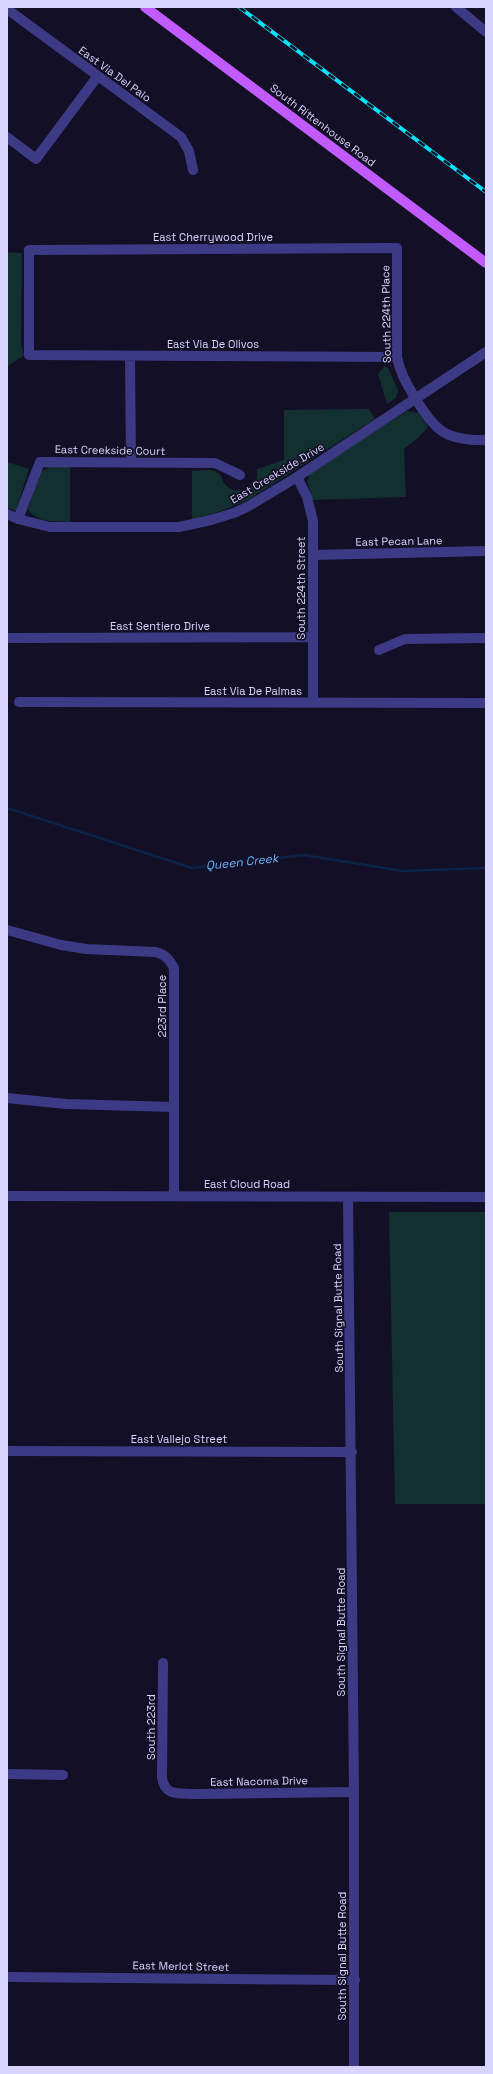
<svg xmlns="http://www.w3.org/2000/svg" width="493" height="2074" font-family="'Space Grotesk',sans-serif">
<rect width="100%" height="100%" fill="#130f26"/>
<path fill="#12302f" d="M7,252L22,253L21,344L24,355L7,367Z
M384,366L388,368L398,390L396,398L387,404L378,374Z
M369,409L375,419L246,501L216,513L192,519V471C199,471 211,469 217,472C221,474 222,479 224,483C229,491 242,493 249,488C257,482 258,477 257,469L284,460V410Z
M407,411L419,413L428,427L419,437L404,449L406,497L313,500L307,481L310,473Z
M7,462L29,469L16,511L7,508Z
M49,467H70V522C57,521 35,523 28,509L40,473Z
M389,1212H486V1504H395Z"/>
<g fill="none" stroke-linecap="round" stroke-linejoin="round">
<path stroke="#0c2248" stroke-width="2.5" d="M7,808L192,868L304,855L403,871L486,868"/>
<path stroke="#3d3a85" stroke-width="10" d="M456,7L486,32
M7,9L181,137L189,151L193,170
M7,137L36,159L97,77
M130,356L131,463
M397,357L29,355V250L397,248V357C400,373 407,384 415,398C436,431 445,441 486,440
M297,477L307,497L313,521V703
M7,514L18,519L50,527H179L211,520L234,513L247,507L297,477L486,352
M18,519L40,462L215,463L240,475
M313,555L486,551
M7,638L313,637
M379,650L405,639L486,638
M19,702L486,703
M7,930L61,945L86,949L155,952C165,954 169,959 174,968V1196
M7,1098L66,1104L173,1107
M7,1196L486,1197
M348,1197L354,1792V2067
M7,1451L352,1452
M163,1663L162,1777C164,1797 180,1793 195,1794L354,1792
M7,1774L63,1775
M7,1977L355,1980"/>
<path stroke="#c25bff" stroke-width="10" d="M145,7L486,263"/>
<defs>
<path id="rail" d="M239,7L486,192"/>
</defs>
<use href="#rail" stroke="#00e5ff" stroke-width="4"/>
<use href="#rail" stroke="#130f26" stroke-width="2.5" stroke-dasharray="8" stroke-linecap="butt"/>
</g>
<g text-anchor="middle" dominant-baseline="central" stroke-width="3.5" stroke-linejoin="round" paint-order="stroke">
<g font-size="11" fill="#d9d4ff" stroke="#130f26">
<text transform="translate(115 74) rotate(36)">East Via Del Palo</text>
<text transform="translate(323 125) rotate(37)">South Rittenhouse Road</text>
<text x="213" y="237">East Cherrywood Drive</text>
<text transform="translate(386 314) rotate(-91)">South 224th Place</text>
<text x="213" y="344">East Via De Olivos</text>
<text transform="translate(110 450) rotate(1)">East Creekside Court</text>
<text transform="translate(277 473) rotate(-31)">East Creekside Drive</text>
<text transform="translate(399 541) rotate(-1)">East Pecan Lane</text>
<text transform="translate(301 588) rotate(-90)">South 224th Street</text>
<text x="160" y="626">East Sentiero Drive</text>
<text x="253" y="691">East Via De Palmas</text>
<text transform="translate(162 1006) rotate(-90)">223rd Place</text>
<text x="247" y="1184">East Cloud Road</text>
<text transform="translate(338 1308) rotate(-91)">South Signal Butte Road</text>
<text x="179" y="1439">East Vallejo Street</text>
<text transform="translate(341 1632) rotate(-90)">South Signal Butte Road</text>
<text transform="translate(151 1727) rotate(-90)">South 223rd</text>
<text transform="translate(259 1781) rotate(-1)">East Nacoma Drive</text>
<text transform="translate(342 1956) rotate(-90)">South Signal Butte Road</text>
<text transform="translate(181 1966) rotate(1)">East Merlot Street</text>
</g>
<g font-size="12" font-style="italic" fill="#62b6ff" stroke="#130f26">
<text transform="translate(242 862) rotate(-6)">Queen Creek</text>
</g>
</g>
<rect width="493" height="2074" fill="none" stroke="#d9d4ff" stroke-width="16"/>
</svg>
